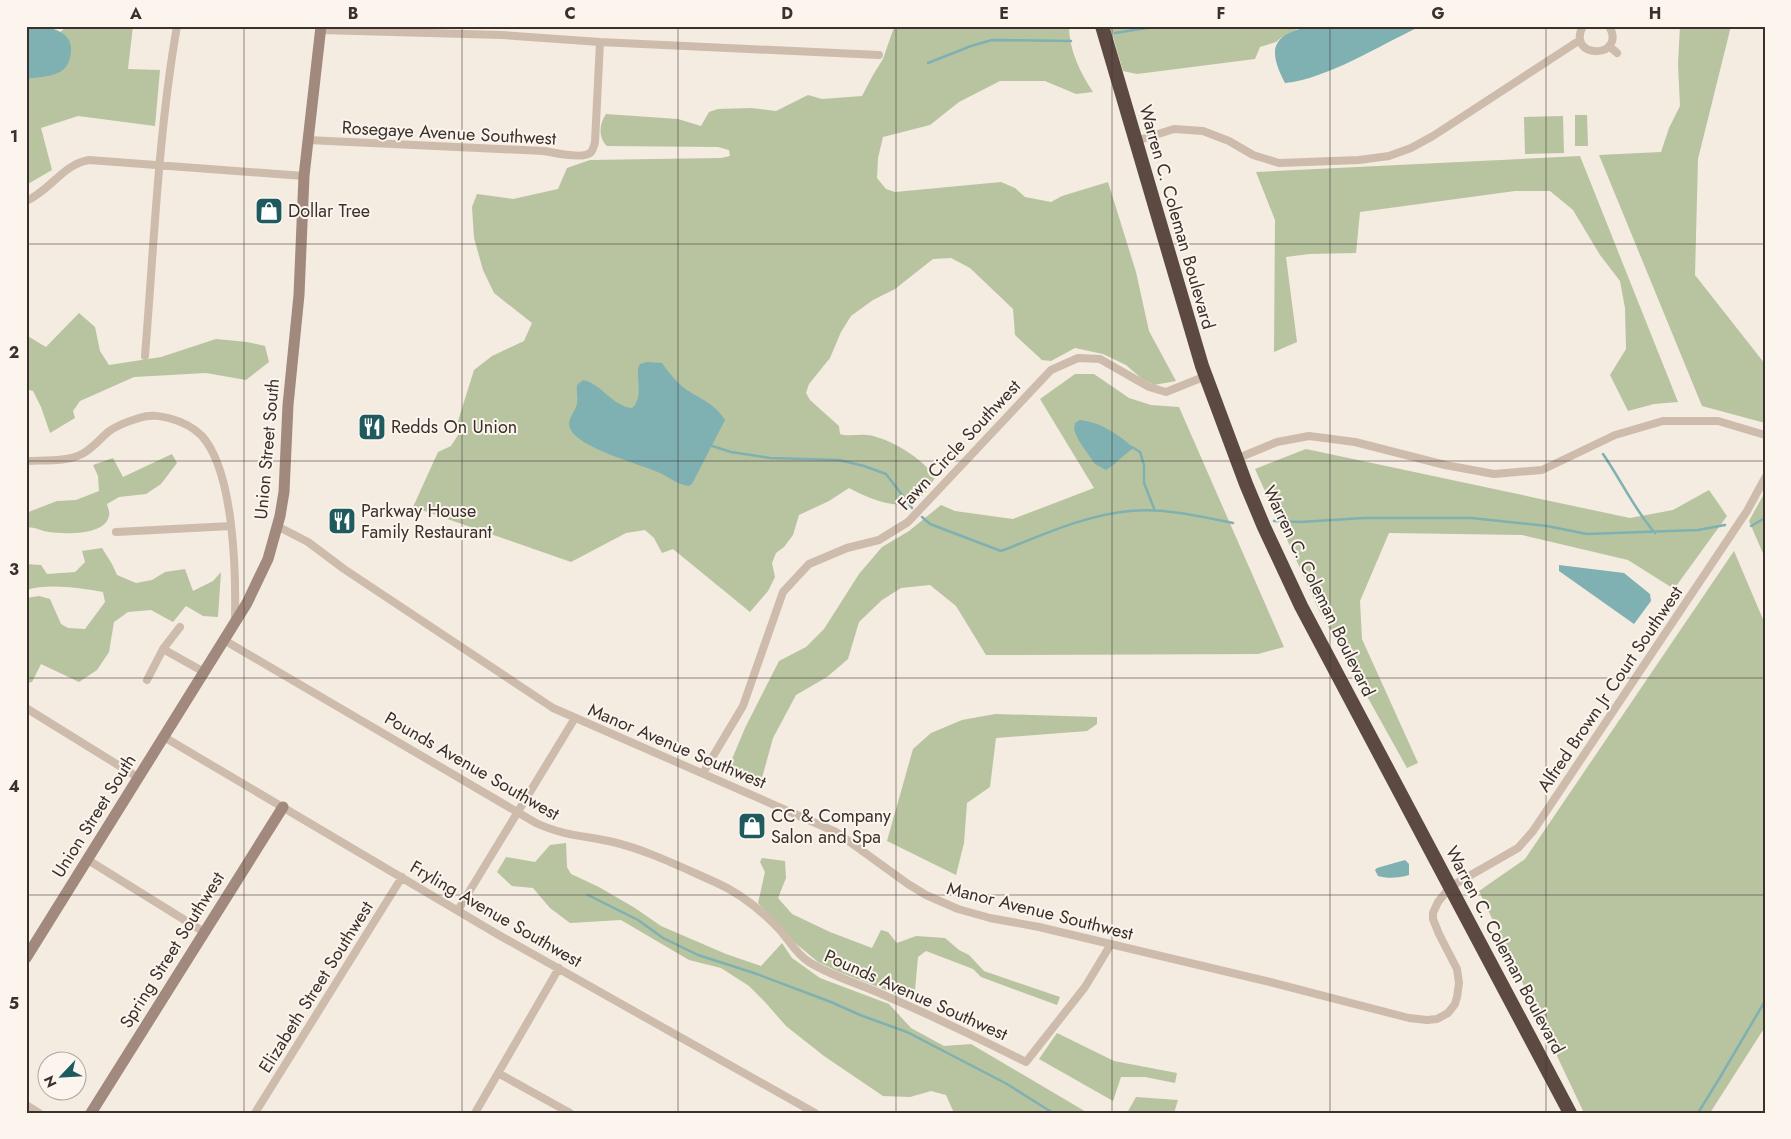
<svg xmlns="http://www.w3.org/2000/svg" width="1791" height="1139" font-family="Jost,sans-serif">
<rect width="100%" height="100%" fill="#f4ebe1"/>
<path fill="#b8c4a0" d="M26,26H46L60,32L68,26H133L128,69L160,70L155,126L78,116L41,128L52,170L26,185Z
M897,26H1069C1069,50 1080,72 1093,92L1076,94L1045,81H1000L959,102L930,125L883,137L878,158L877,178L886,189L895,192L1001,182L1015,188L1025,197L1051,202L1062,196L1108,182L1136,272L1149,331L1176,381L1154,385L1141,378L1126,365L1103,354L1075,348L1051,361L1042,360L1015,335L1013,309L970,268L951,258L933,259L895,289L873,300L851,316L841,332L830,358L809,384L806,393L810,400L839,426L840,434C849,437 858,434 867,435C888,437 926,460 935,478C930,485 923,498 915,501C894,511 867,497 849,488L829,501L799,515L793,535L784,547L776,553L772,563L775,577L768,591L750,612L673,549L662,553L654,538L645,530L626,533L571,562L413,507L438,452L451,446L458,435V421L474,370L492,356L524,341L532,323L494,293L483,270L474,238L472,207L477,194L513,199L558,189L567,168L590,160L721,158L730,156L729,150L718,147L607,146C598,137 599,124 606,114L678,119L701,126L709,112L718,109L751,108L776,111L808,95L822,99L862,96L873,75L883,59L893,30Z
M1110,26H1311L1299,28L1282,37L1276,42L1260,47L1255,59L1137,74L1123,71Z
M1680,26H1731L1698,159L1695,275L1765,364V423L1702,406L1599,155L1661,152L1669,128L1680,106L1678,64Z
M1575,115H1587L1588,146H1575Z
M1563,116L1564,153L1525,154L1524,117Z
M1580,156L1678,402L1654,404L1628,411L1610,375L1626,349L1625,308L1620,281L1600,255L1573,210L1550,191H1515L1360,212L1356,253L1309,254L1286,257L1297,342L1274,352L1275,220L1256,172Z
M79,313L95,327L100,351L109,365L161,357L216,339L247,342L265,346L269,362L246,380L206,373L134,377L80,401L73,411L75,418L50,433L41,407L33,391L26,389V335L46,347Z
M1075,374H1094L1129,398L1151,405L1179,407L1284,647L1258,654L986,655L956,606L930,585L901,588L882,600L859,622L848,659L827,677L796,695L773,738L760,785L727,771L745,728L779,661L806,647L824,629L859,574L882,547L909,531L941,505L955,511L1013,519L1094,488L1040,399Z
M1306,449L1630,518L1673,510L1709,490L1727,516L1674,589L1628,560L1522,535L1389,533L1360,601L1362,639L1418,763L1407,768L1319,610L1255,469Z
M172,454L177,463L161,484L146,494L119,497L107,504C108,508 110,512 109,516C105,536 64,534 49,532C40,531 35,526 26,528V513L57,501L76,500L99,491L98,476L93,465L113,458L123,477Z
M1765,492V558L1749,521Z
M102,548L112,564L117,575L136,583L152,580L165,572L185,569L193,591L213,581L221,572L218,617L203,616L186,606L173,622L151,610L128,612L114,622L109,652L97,670L79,682L41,664L32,682L26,683V598L39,596L50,599L61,624L68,628L85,629L105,602L103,592C81,588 47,583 26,590V564L41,565L47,574L75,572L85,562L82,551Z
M1734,551L1765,624V1027L1710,1113H1584L1479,891L1525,859Z
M995,714L1097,717V724L1087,731L996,738L990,787L967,803L964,843L956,875L887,841L913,749L931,733L962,720Z
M566,843L567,867L571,874L599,887L635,908L661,926L726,954L761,966L782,943L792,958L820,978L889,1004L911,1028L944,1046L971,1044L1088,1113H954L946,1095L931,1091L910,1097L883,1096L824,1056L786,1026L765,1002L749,986L721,968L689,960L621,920L570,923L550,908L533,888L512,886L497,872L506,857L535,862L550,845Z
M762,858L785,861L786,878L778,898L792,914L830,932L872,948L881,930L888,932L897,943L916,936L945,938L959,950L969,955L984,971L1060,997L1057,1005L981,977L973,969L926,951L918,957L914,1001L839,972L818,962L794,942L758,903L765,872L760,862Z
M1057,1033L1114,1061L1177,1073L1175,1083L1145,1077H1121L1113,1101L1039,1059Z
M1136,1097L1178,1100L1174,1113H1127Z"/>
<path fill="#7fb0b2" d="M26,26C43,26 73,28 71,51C71,57 68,66 64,69C55,77 38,77 26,79Z
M1311,26H1418L1419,27C1380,45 1327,79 1285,83C1267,49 1272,34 1311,26Z
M647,362L662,363C669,373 677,383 687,390C701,399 715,404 725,420L692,484L689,486C676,484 669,477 658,472C639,464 576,447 570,428C567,421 573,414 576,407C579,400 576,392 577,385L583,380C602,384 612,406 632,408C643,398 637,381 638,368L640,364Z
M1080,420C1101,422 1119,435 1134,448C1124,454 1116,464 1106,470L1095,464L1079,441L1074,430L1075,423Z
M1559,565L1624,573L1650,594L1651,601L1634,624L1559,571Z
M1405,860L1409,864V875C1399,878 1388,879 1378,876L1375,870L1377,868Z"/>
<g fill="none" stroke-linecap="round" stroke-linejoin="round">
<path stroke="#7fb0b2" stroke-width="2.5" d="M1115,33L1160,26
M928,63L971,46L992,40L1071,41
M709,445L731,452L770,458L839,460L864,466L886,474L912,508
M1132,447L1140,452L1144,465V483L1155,511
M1603,454C1621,480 1634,509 1655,533
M922,517L930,524L1001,551C1043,535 1085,515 1130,511C1165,508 1199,516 1233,523
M1274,521L1300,522L1364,518H1471L1547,526L1587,534L1698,530L1725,525
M1751,526L1765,518
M588,895L638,920L663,938L698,955L754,973L831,1002L860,1015L907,1032L1007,1084L1053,1113
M1698,1113L1719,1079L1765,1001"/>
<path stroke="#cdbbac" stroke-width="8" d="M1583,26C1565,60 1628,59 1609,26
M320,30L502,35L600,42L879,55
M1609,46L1617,53
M307,140L544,151C554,153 582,159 590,153C593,151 594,146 595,142L600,42
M1136,141L1174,129L1203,131L1229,141L1253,155L1279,163L1359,160L1389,156L1411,148L1433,136L1580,40
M26,201C50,191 63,164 89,160L304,176
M145,356C154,246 158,135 177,26
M1236,459L1277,442L1309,436L1355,442L1445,465L1494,474L1542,470L1615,435L1663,421H1718L1765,435
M26,461C44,460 67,462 82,454C92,449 100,439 108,432C116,426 129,421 139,418C151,414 161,416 172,419C183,422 194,428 202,436C234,472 236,572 235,619
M277,526L308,542L344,569L553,708L836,832L908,884L926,895L958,909L990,918L1039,927L1270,982L1409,1018L1427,1020L1437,1019L1448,1013L1455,1004L1457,997L1459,983L1457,969L1439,934L1433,919V913L1438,902L1450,887L1518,848L1533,831L1747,511L1765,478
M116,532L231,526
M224,640L536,823C561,835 586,836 613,842C647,850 683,868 715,882C740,893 760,909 779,929C789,940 796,954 809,962C833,977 860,984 886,996C933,1016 980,1039 1026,1062L1085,987L1111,944
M163,649L204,672
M147,680L163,649L180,627
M26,708L139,778
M164,737L497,934L815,1113
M703,773L743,706L783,592L809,564L847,548L879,540L908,522L1051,370L1078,358L1100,359L1149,387L1166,392L1206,376
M88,860L204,932
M458,910L575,718
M498,1073L570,1113
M26,1105L39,1113
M255,1113L402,877
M475,1113L559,968"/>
<path stroke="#a18a7d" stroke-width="11" d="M26,958L247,603L268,559L280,516L284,492L288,405L299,295L304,176L321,26
M91,1113L283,807"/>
<path stroke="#5c4a42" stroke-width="14" d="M1102,26L1202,366L1246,484L1264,527L1301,606L1570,1113"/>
</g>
<path fill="none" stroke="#3b302b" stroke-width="1" stroke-opacity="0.55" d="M244,26V1113M462,26V1113M678,26V1113M896,26V1113M1112,26V1113M1330,26V1113M1546,26V1113M26,244H1765M26,461H1765M26,678H1765M26,895H1765"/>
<defs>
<symbol id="shop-square" viewBox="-11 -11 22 22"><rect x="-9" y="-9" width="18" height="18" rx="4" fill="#1f5a5e" stroke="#fbf5ee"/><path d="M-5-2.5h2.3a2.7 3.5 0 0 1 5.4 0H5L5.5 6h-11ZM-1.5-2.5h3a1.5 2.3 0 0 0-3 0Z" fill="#fff"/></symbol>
<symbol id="restaurant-square" viewBox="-11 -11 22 22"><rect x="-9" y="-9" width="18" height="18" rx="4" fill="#1f5a5e" stroke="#fbf5ee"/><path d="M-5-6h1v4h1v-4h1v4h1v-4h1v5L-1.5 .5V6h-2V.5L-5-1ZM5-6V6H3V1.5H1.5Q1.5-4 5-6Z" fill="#fff"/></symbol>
</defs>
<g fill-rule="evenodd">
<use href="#shop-square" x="253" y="195" width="32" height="32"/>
<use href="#restaurant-square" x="356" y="411" width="32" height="32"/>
<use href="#restaurant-square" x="326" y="505" width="32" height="32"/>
<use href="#shop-square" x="736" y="810" width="32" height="32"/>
</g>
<g text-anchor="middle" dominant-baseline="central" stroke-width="4" stroke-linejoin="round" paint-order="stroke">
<g font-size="18" fill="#3b302b" stroke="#fbf5ee">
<text transform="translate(449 133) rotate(3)">Rosegaye Avenue Southwest</text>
<text transform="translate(1177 217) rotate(74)">Warren C. Coleman Boulevard</text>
<text transform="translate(959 445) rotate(-47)">Fawn Circle Southwest</text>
<text transform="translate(267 449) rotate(-85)">Union Street South</text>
<text transform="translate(1319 591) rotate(64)">Warren C. Coleman Boulevard</text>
<text transform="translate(1610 689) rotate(-56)">Alfred Brown Jr Court Southwest</text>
<text transform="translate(677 746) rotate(23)">Manor Avenue Southwest</text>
<text transform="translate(472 766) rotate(30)">Pounds Avenue Southwest</text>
<text transform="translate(94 816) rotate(-58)">Union Street South</text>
<text transform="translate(1040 911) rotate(14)">Manor Avenue Southwest</text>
<text transform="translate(496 914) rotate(30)">Fryling Avenue Southwest</text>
<text transform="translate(172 950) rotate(-58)">Spring Street Southwest</text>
<text transform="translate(1505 950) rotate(62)">Warren C. Coleman Boulevard</text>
<text transform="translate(316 987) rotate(-58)">Elizabeth Street Southwest</text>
<text transform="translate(916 995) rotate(24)">Pounds Avenue Southwest</text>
</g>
<g font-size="18" fill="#3b302b" stroke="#fbf5ee" text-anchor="start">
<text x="288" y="211">Dollar Tree</text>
<text x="391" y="427">Redds On Union</text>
<text x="361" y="511">Parkway House<tspan x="361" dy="21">Family Restaurant</tspan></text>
<text x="771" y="816">CC &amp; Company<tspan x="771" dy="21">Salon and Spa</tspan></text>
</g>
</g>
<rect width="1791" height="1139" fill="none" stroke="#fbf5ee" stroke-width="55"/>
<g transform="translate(62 1076) rotate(245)"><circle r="24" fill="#fbf5ee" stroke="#aea6a0"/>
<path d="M0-4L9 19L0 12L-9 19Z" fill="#1f5a5e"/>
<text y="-8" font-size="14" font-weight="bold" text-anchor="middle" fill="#3b302b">N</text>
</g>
<rect x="28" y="28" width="1736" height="1084" fill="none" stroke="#3b302b" stroke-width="2"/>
<g font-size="16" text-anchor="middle" font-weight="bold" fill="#3b302b">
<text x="136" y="19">A</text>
<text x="353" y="19">B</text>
<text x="570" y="19">C</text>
<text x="787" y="19">D</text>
<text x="1004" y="19">E</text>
<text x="1221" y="19">F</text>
<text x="1438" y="19">G</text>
<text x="1655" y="19">H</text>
<text x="14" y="142">1</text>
<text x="14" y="358">2</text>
<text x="14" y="575">3</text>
<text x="14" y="792">4</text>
<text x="14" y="1009">5</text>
</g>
</svg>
